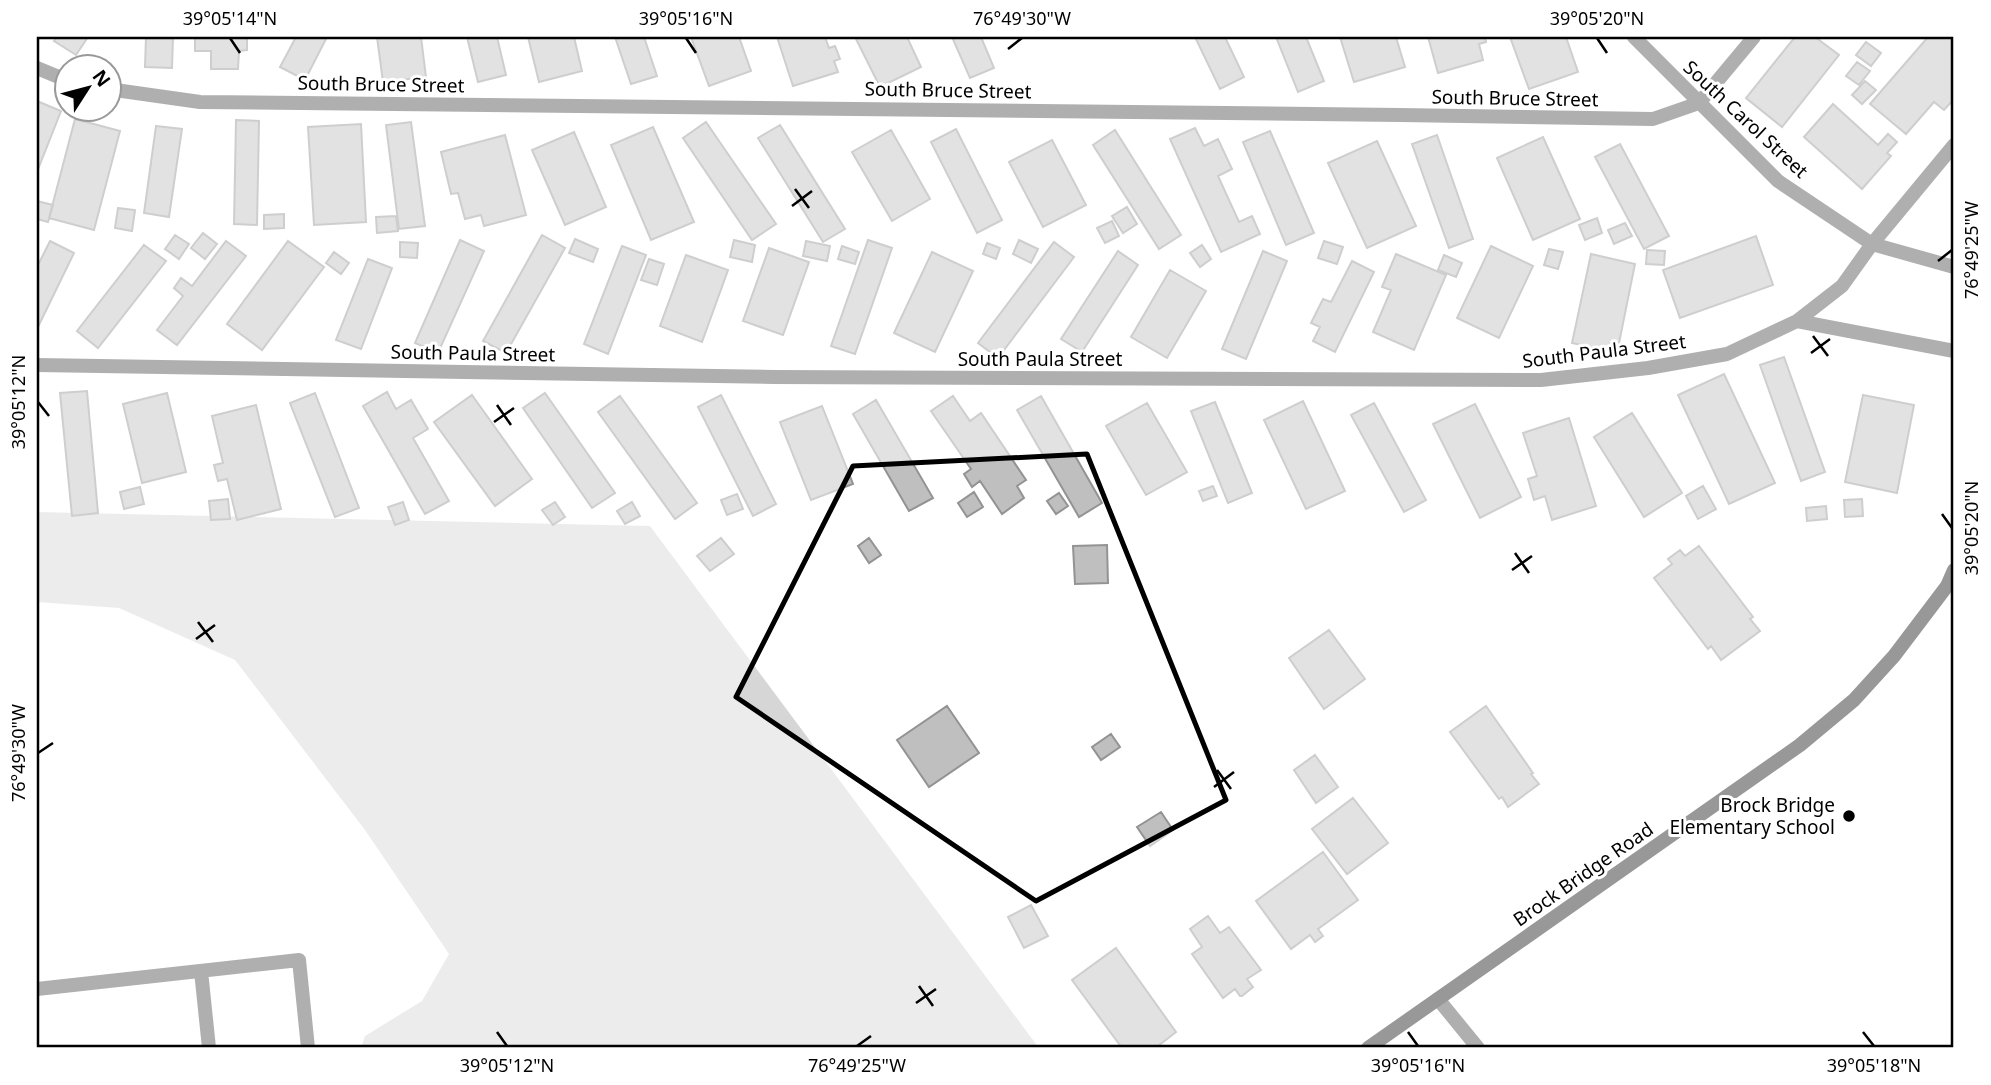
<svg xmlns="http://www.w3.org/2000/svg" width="1991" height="1085" font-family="'Noto Sans',sans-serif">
<rect width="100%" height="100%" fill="#fff"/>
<path fill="#d6d6d6" d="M37,512L650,526L1039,1048H361L365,1036L422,1001L449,954L365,830L235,660L119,608L37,602Z"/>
<path fill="#bfbfbf" stroke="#939393" stroke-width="2" d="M57,37H88L76,55L54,41Z
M146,37H173L172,68L145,67Z
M195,37H247V50L239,51L238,69H211V51H195Z
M296,37H327L305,80L280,67Z
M377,37H421L426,77L383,82Z
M467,37H497L506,75L478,82Z
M528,37H574L582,71L539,82Z
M644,37L657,76L631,84L615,37Z
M691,37H739L751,71L709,86Z
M777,37H825L829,48L835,46L840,59L834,61L838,72L793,86Z
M855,37H907L921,67L880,87Z
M952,37H981L994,68L970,78Z
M1195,37H1225L1244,77L1220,89Z
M1276,37H1306L1324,81L1298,92Z
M1340,37H1396L1405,67L1354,82Z
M1428,37H1485L1486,42L1479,44L1483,60L1438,73Z
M1510,37H1566L1578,72L1529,89Z
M1795,37H1815L1839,55L1782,127L1746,98Z
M1928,37H1954V99L1944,110L1934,102L1906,134L1870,104Z
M1866,42L1881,53L1871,66L1856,55Z
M1857,62L1870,71L1859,85L1846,76Z
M1865,81L1876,90L1862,104L1852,95Z
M37,101L61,111L37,172Z
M1833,104L1878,145L1888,134L1897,142L1887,153L1891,156L1862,189L1804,137Z
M75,119L120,131L94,230L49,218Z
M236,120L259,121L257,225L234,224Z
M411,122L425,226L399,229L386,125Z
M706,122L776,224L752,240L683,138Z
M361,124L366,222L314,225L308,127Z
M780,125L845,229L823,242L758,138Z
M156,126L182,129L169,217L144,213Z
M653,127L694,222L651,240L611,145Z
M1195,128L1204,146L1218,139L1232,169L1218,176L1239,222L1252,216L1260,234L1221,252L1170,139Z
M956,129L1002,220L977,233L931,142Z
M891,130L930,199L892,221L852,152Z
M1115,130L1181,235L1159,249L1093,145Z
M1270,131L1314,233L1286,245L1243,142Z
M574,132L606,207L565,225L532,150Z
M505,135L526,215L484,226L481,215L465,219L458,193L451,194L441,152Z
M1437,135L1473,239L1449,248L1412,144Z
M1543,137L1580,219L1533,240L1497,158Z
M1052,140L1086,205L1043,227L1009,162Z
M1377,141L1416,226L1367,248L1328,163Z
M1620,144L1669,236L1644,249L1595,157Z
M37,201L53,205L48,222L37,219Z
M1127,207L1137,224L1123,233L1112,216Z
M118,208L135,210L132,231L115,228Z
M284,214V228L264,229V215Z
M396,216L398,231L377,233L376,217Z
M1597,218L1602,233L1585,240L1579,225Z
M1112,221L1119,236L1105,243L1097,228Z
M1625,223L1632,236L1614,244L1608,230Z
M203,233L217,244L205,259L191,248Z
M175,235L189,244L179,259L165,249Z
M542,235L565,248L506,353L483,341Z
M1756,236L1773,285L1680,318L1663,270Z
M575,239L598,249L593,262L569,253Z
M460,240L484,251L438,353L415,343Z
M734,240L755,245L752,262L730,257Z
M868,240L892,248L855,354L831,346Z
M1019,240L1038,249L1031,263L1013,254Z
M50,241L74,253L37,329V267Z
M226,241L246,256L177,345L157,330L183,296L174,288L181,278L192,286Z
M288,241L324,267L262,350L227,324Z
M806,241L830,246L827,261L803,256Z
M1324,241L1343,247L1337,264L1318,258Z
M400,242L418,243L417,258L400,257Z
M1054,242L1074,257L998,358L978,343Z
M987,243L1000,248L996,259L983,254Z
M144,245L166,261L98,348L77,331Z
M1202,245L1211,259L1200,267L1190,253Z
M622,246L646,255L608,354L584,344Z
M842,246L859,252L855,264L838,259Z
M1491,246L1533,266L1499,338L1457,318Z
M769,248L809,262L783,335L743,321Z
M1549,249L1563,252L1558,269L1544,265Z
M1647,250L1665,251L1664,265L1646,264Z
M1118,251L1138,265L1082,352L1061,339Z
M1263,251L1287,261L1246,359L1222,349Z
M334,252L349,263L341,274L326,263Z
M932,252L973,271L935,352L894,333Z
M1396,254L1446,275L1414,350L1373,332L1391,290L1382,287Z
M1591,254L1635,264L1617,353L1572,343Z
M686,255L728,270L702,342L660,326Z
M1444,255L1462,263L1456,277L1438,270Z
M368,259L392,268L361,349L336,340Z
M649,259L664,264L657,285L641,280Z
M1352,261L1374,272L1335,352L1313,341L1320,327L1311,323L1323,299L1331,302Z
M1170,270L1206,291L1167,358L1131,337Z
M1784,357L1825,472L1801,481L1760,365Z
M1724,374L1775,483L1729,504L1678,395Z
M87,391L98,513L72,516L60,393Z
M387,392L396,409L411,400L428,429L413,438L449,501L425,514L363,406Z
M167,393L186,472L142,483L123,404Z
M315,393L359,508L335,517L290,403Z
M545,393L615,493L592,508L523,408Z
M472,395L532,479L495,506L434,422Z
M721,395L776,504L753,516L698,407Z
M1863,395L1914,405L1897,493L1845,482Z
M620,396L697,503L675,519L598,412Z
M953,396L970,421L981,413L1026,480L1017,486L1024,498L1002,514L980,481L972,487L964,474L971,469L931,411Z
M1041,396L1102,503L1079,517L1017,410Z
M876,400L933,498L909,511L853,414Z
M1303,401L1345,491L1306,509L1264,420Z
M1215,402L1252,493L1228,503L1191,411Z
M1147,403L1187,472L1146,495L1106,426Z
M1374,403L1426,500L1404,512L1351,415Z
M1475,404L1521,497L1480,518L1433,424Z
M256,405L281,509L237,520L227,479L218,481L214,465L223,463L212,416Z
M822,406L853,484L811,500L780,422Z
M1632,413L1682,493L1644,517L1594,437Z
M1569,418L1596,506L1552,520L1545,496L1534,500L1528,479L1537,476L1523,433Z
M1213,486L1217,496L1203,501L1199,491Z
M1703,486L1716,509L1698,519L1686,496Z
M140,487L144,504L124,509L120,492Z
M974,492L983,507L967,517L958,503Z
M1059,493L1068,506L1056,514L1047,501Z
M737,494L743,509L727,515L721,500Z
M228,499L230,519L211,520L209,501Z
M1862,499L1863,516L1845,517L1844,500Z
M403,502L409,520L395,525L388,507Z
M555,502L565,517L553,525L542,510Z
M632,502L640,516L625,524L617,511Z
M1826,506L1827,519L1807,521L1806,508Z
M721,538L734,554L710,571L697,556Z
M869,538L881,555L869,563L858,546Z
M1107,545L1108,583L1075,584L1073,546Z
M1699,546L1753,617L1750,619L1760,631L1721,660L1711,646L1708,649L1654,578L1672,564L1668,559L1680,550L1685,556Z
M1329,630L1365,679L1324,709L1289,658Z
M947,706L979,753L929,787L897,740Z
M1486,706L1533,773L1531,774L1539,784L1508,807L1502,797L1499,799L1450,732Z
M1111,734L1120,747L1101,760L1092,747Z
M1315,755L1338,787L1316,803L1294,770Z
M1353,798L1388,843L1347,874L1312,829Z
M1161,812L1173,830L1150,846L1137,827Z
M1323,852L1358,900L1318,929L1323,936L1315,942L1310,935L1291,949L1256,901Z
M1031,905L1048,936L1024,948L1008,917Z
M1208,916L1220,933L1229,927L1261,970L1247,979L1253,987L1242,996H1240L1235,989L1223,998L1192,954L1202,947L1190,929Z
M1116,948L1176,1032L1158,1046L1160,1048H1122L1072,980Z"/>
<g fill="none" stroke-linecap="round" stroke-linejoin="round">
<path stroke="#4f4f4f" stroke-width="14" d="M201,971L209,1048
M37,989L299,960L308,1048
M1438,999L1478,1048"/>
<path stroke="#4f4f4f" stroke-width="14" d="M1634,37L1778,181L1872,244L1954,267
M37,68L66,80
M108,89L200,102L1400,115L1653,119L1699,103L1754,37
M1797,321L1954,351
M37,365L774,377L1541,380L1648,368L1727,354L1797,321L1842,286L1872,244L1954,145"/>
<path stroke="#1c1c1c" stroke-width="14" d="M1368,1048L1800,745L1854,700L1894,656L1947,586L1954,570"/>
</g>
<path d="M0 0H1991V1085H0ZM1087,454L1226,800L1036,901L736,697L853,466Z" fill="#fff" fill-opacity=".55" fill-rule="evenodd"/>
<path fill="none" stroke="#000" stroke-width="5" stroke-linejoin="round" d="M1087,454L1226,800L1036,901L736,697L853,466Z"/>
<path fill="none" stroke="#000" stroke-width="2.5" d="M230,38L240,53M686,38L696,53M1597,38L1607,53M1008,49L1022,38M795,189L809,208M792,206L812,191M1938,261L1952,250M1813,336L1828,356M1811,353L1830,339M38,402L49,416M497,405L511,425M494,422L514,408M1942,514L1952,528M1515,553L1529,573M1512,570L1532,556M198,622L213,642M196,639L215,625M38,753L53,743M1217,770L1231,789M1214,787L1234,772M919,986L933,1006M916,1003L936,989M497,1032L507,1046M1408,1032L1418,1046M1863,1032L1874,1046M857,1046L871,1036"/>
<circle fill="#000" stroke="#fff" stroke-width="2.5" cx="1849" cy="816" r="7"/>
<g text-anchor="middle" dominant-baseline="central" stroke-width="6" stroke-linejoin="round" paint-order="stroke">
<g font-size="19" fill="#000" stroke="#fff">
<text transform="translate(381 84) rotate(1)">South Bruce Street</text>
<text transform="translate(948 90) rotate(1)">South Bruce Street</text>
<text transform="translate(1515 98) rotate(1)">South Bruce Street</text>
<text transform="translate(1746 119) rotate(43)">South Carol Street</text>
<text transform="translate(1604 351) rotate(-7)">South Paula Street</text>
<text transform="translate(473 353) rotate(1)">South Paula Street</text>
<text x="1040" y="359">South Paula Street</text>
<text transform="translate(1583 874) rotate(-35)">Brock Bridge Road</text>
</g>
<g font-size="19" fill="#000" stroke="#fff" text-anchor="end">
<text x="1835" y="805">Brock Bridge<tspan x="1835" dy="22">Elementary School</tspan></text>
</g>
</g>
<rect width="1991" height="1085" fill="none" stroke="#ffffff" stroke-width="77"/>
<g transform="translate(88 88) rotate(54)"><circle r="33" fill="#ffffff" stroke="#999999" stroke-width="2"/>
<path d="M0-5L12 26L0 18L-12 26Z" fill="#000000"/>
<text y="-10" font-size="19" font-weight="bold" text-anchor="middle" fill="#000000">N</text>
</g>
<rect x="38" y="38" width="1914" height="1008" fill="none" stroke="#000" stroke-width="2.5"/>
<g font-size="18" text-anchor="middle" fill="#000">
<text x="230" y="25">39°05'14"N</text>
<text x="686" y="25">39°05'16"N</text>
<text x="1022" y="25">76°49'30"W</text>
<text x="1597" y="25">39°05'20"N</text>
<text transform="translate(1972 250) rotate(-90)" y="6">76°49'25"W</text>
<text transform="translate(19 402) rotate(-90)" y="6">39°05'12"N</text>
<text transform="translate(1972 528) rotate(-90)" y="6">39°05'20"N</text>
<text transform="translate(19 753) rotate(-90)" y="6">76°49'30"W</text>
<text x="507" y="1072">39°05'12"N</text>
<text x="857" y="1072">76°49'25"W</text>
<text x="1418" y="1072">39°05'16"N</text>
<text x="1874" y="1072">39°05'18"N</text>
</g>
</svg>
